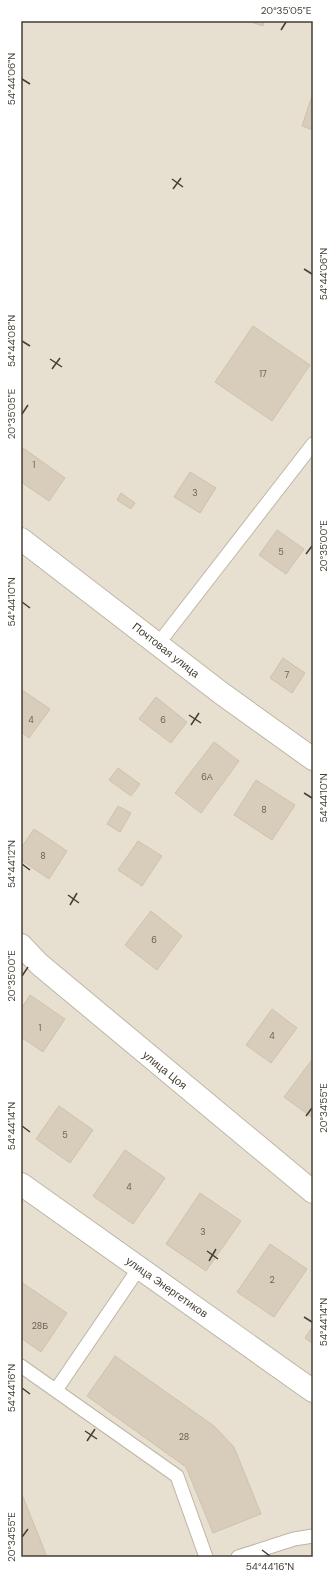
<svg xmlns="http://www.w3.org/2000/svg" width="334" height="1578" font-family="'DM Sans',sans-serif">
<rect width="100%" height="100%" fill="#f2eee2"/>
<path fill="#e7e0d0" d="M21,21H313V1557H21Z"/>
<path fill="#d8ccba" stroke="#d0c2aa" d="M248,21H264L263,26Z
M313,93V130L302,126Z
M253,326L310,365L272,421L215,382Z
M23,448L65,478L49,501L21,482V451Z
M190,472L216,488L200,513L174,497Z
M121,493L135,503L131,509L117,500Z
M277,530L304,549L286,574L259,555Z
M283,658L305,673L292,693L270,678Z
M22,690L50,709L29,738L21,732Z
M156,697L187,722L171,743L139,719Z
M214,742L239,761L201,813L175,793Z
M118,768L140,784L131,796L109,780Z
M256,780L295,805L272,840L234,815Z
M118,806L131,813L120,832L107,824Z
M34,829L67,851L49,879L21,860V848Z
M138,841L162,856L142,886L118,870Z
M151,911L182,936L157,970L125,945Z
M30,995L65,1019L43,1052L21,1037V1009Z
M272,1009L297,1028L271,1063L246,1045Z
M311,1061L313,1062V1118L284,1097Z
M59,1106L93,1130L70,1163L36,1139Z
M125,1150L165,1178L133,1224L93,1196Z
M200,1193L241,1221L206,1271L166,1244Z
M270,1244L307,1269L274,1317L237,1292Z
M21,1282L67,1313L41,1352L21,1338Z
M313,1326V1344L305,1338Z
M115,1356L214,1426L234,1447L261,1514L213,1533L186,1467L87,1396Z
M21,1492L47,1557H21Z"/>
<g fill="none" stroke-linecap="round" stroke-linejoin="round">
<defs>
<path id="service" d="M158,644L313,444
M21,1366L177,1476L206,1557
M56,1390L139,1268
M238,1557L294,1539L313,1536"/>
<path id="minor" d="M21,539L221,693L313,759
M21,945L39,964L313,1192
M21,1184L313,1391"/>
</defs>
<use href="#service" stroke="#beb6a5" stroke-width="15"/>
<use href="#minor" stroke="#beb6a5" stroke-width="24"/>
<use href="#service" stroke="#fff" stroke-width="13"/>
<use href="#minor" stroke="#fff" stroke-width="22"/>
</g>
<path fill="none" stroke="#443e33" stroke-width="1.5" d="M281,30L286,22M22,79L30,84M172,179L183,187M173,189L181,178M304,269L312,274M22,341L30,346M50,359L62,367M52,369L60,358M22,414L28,405M306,554L312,546M22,602L30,608M189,715L201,723M191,725L199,713M304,793L312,798M22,864L30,870M68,895L79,903M70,905L77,893M22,976L28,967M306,1116L312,1108M22,1126L30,1132M207,1251L218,1259M209,1261L216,1249M304,1317L312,1322M22,1388L30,1394M85,1431L97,1439M87,1441L95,1429M22,1537L28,1529M262,1550L270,1556"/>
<g text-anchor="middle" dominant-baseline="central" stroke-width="3.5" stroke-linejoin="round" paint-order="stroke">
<g font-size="9" fill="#696255">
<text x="263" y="374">17</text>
<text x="34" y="465">1</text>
<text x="195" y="493">3</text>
<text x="281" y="552">5</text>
<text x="287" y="675">7</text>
<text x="31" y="720">4</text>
<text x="163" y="720">6</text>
<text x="207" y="777">6А</text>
<text x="264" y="810">8</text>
<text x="43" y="856">8</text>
<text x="154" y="940">6</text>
<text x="40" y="1028">1</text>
<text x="272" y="1036">4</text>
<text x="65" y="1135">5</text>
<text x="129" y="1187">4</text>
<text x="203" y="1232">3</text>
<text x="272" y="1280">2</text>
<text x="40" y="1326">28Б</text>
<text x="184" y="1437">28</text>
</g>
<g font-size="11" fill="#443e33" stroke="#fff">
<text transform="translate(166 650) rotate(38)">Почтовая улица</text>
<text transform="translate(165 1070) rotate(39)">улица Цоя</text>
<text transform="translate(167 1287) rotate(35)">улица Энергетиков</text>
</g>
</g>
<rect width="334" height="1578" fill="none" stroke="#ffffff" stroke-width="44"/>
<rect x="22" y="22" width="290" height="1534" fill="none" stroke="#443e33" stroke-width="1.5"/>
<g font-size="10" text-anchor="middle" fill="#443e33">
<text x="286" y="14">20°35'05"E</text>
<text transform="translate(11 79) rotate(-90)" y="4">54°44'06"N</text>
<text transform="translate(323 274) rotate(-90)" y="4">54°44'06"N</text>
<text transform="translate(11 341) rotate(-90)" y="4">54°44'08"N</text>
<text transform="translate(11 414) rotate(-90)" y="4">20°35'05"E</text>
<text transform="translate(323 546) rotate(-90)" y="4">20°35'00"E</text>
<text transform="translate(11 602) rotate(-90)" y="4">54°44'10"N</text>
<text transform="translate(323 798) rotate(-90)" y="4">54°44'10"N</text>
<text transform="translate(11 864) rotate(-90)" y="4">54°44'12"N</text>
<text transform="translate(11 976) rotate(-90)" y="4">20°35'00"E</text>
<text transform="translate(323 1108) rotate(-90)" y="4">20°34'55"E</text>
<text transform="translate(11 1126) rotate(-90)" y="4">54°44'14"N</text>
<text transform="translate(323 1322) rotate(-90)" y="4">54°44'14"N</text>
<text transform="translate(11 1388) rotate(-90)" y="4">54°44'16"N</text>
<text transform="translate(11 1537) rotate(-90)" y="4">20°34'55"E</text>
<text x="270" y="1570">54°44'16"N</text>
</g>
</svg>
